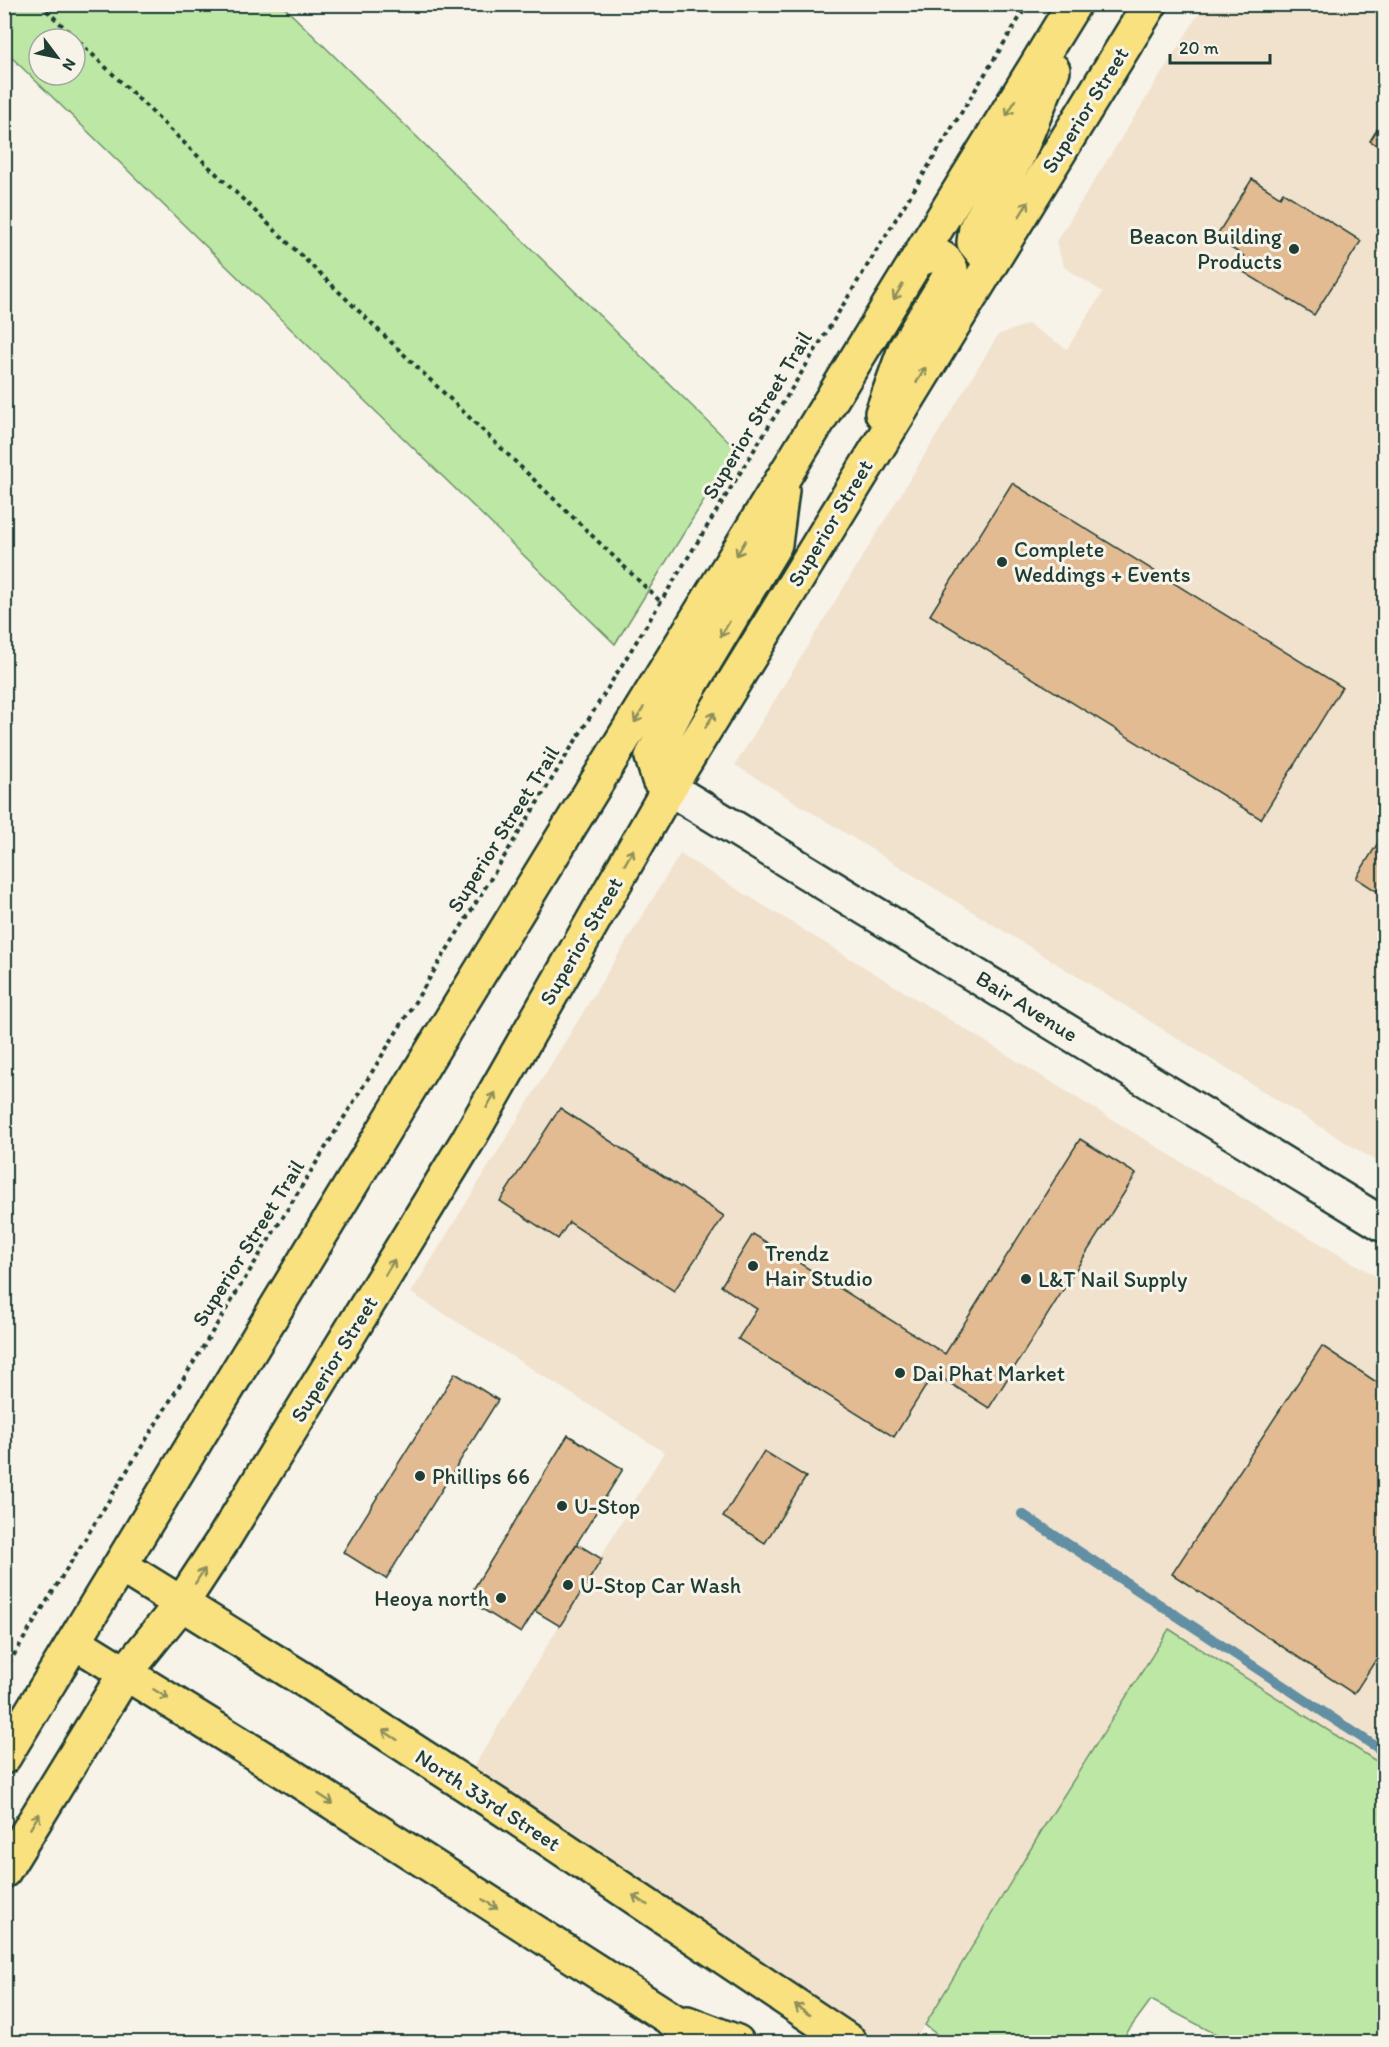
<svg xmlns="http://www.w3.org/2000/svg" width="1389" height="2047" font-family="Itim,sans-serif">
<rect width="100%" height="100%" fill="#f7f3e8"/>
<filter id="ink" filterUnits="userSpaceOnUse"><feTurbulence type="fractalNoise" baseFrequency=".0167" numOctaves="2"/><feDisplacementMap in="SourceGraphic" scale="12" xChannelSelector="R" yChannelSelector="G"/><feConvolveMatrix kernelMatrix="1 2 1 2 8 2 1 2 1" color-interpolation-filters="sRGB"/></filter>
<g filter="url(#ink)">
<path fill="#f1e2ce" d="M1208,5H1384V1166L735,765L998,335L1028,324L1067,349L1103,292L1064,267L1056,242L1198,15Z
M680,854L1188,1166L1384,1281V1766L1169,1629L914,2042H881L470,1773L664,1452L411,1293Z"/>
<path fill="#bde7a4" stroke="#6e926c" stroke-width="1.5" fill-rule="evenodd" d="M4,5H282L736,449L615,644L5,51ZM39,39H75V75H39Z
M1169,1629L1384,1766V2042H1231L1151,2000L1120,2042H946L925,2025L1045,1825Z"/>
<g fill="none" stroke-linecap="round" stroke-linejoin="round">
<path stroke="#628fa3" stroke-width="10" d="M1022,1514L1384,1752"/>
</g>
<path fill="#e2bb92" stroke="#1f3d34" stroke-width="1.5" d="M1384,118V150L1370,141Z
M1252,179L1280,197L1283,192L1361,241L1314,315L1237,268L1244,256L1215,238Z
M1012,483L1342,687L1261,819L930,615Z
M1384,833V896L1356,878Z
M560,1108L724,1216L674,1291L569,1222L558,1239L500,1201Z
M1080,1139L1136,1174L989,1408L934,1373L894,1437L738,1339L757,1309L721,1286L753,1234L945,1354Z
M1322,1346L1384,1387V1647L1354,1694L1172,1574Z
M455,1373L498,1400L386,1579L343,1552Z
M568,1435L623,1469L521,1633L476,1605L474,1588Z
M764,1451L806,1477L765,1543L723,1517Z
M577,1544L602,1559L560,1626L535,1611Z"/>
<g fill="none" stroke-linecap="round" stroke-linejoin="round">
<defs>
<path id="minor" d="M669,788L1384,1225"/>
<path id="major" d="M990,261L974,242L976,228L1017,157L1053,70
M882,413L905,349L949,277L951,269C943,253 931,253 917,261
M669,788L659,780L652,757L684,696L775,544L782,490
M121,1566L306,1681L505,1810L850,2042
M75,1642L287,1773L707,2042
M4,1757L449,1023L1074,4
M4,1871L126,1672L181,1604L223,1540L468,1140L669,788L1150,4
M687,2023L737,2042"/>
</defs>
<use href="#minor" stroke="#1f3d34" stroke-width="38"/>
<use href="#major" stroke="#1f3d34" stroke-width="38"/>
<path stroke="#1f3d34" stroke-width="4" stroke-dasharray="4.5 4.5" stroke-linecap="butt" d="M40,4L662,603
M4,1671L1028,4"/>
<use href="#minor" stroke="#f7f3e8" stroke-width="33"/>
<use href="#major" stroke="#fae180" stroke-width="33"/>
</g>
<defs><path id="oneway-shaft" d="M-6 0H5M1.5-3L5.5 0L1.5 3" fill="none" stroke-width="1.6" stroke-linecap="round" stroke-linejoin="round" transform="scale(1.5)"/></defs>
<g stroke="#8c8f5a">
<use href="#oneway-shaft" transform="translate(1011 108) rotate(121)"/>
<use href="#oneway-shaft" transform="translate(1024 209) rotate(-58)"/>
<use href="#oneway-shaft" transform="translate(898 292) rotate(121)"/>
<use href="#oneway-shaft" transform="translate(921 375) rotate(-59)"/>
<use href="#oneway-shaft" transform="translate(741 548) rotate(121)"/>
<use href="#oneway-shaft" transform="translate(725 629) rotate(121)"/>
<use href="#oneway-shaft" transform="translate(639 715) rotate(121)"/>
<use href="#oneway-shaft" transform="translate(710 720) rotate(-59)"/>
<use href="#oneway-shaft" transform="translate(629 857) rotate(-60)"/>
<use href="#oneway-shaft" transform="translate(491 1100) rotate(-60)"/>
<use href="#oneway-shaft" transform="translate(390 1267) rotate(-59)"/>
<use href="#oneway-shaft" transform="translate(200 1576) rotate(-57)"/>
<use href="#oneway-shaft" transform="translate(161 1694) rotate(32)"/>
<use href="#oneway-shaft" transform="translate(390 1735) rotate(-147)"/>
<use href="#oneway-shaft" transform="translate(326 1799) rotate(33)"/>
<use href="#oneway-shaft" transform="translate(35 1821) rotate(-59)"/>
<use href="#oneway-shaft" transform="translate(640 1900) rotate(-146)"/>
<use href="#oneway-shaft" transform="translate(490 1904) rotate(32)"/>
<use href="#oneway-shaft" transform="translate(802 2010) rotate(-146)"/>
</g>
</g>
<g fill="#1f3d34" stroke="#f7f3e8" stroke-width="2">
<circle cx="1294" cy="249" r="6"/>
<circle cx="1002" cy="562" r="6"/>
<circle cx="753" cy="1266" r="6"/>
<circle cx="1026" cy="1279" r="6"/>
<circle cx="900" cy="1373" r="6"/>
<circle cx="420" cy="1476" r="6"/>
<circle cx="562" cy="1506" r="6"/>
<circle cx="568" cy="1585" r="6"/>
<circle cx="501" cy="1598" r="6"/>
</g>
<g text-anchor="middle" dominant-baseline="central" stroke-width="6" stroke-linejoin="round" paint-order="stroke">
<g font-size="22" fill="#1f3d34" stroke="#f7f3e8">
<text transform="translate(1085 110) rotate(-58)">Superior Street</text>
<text transform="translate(757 415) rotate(-59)">Superior Street Trail</text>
<text transform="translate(830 523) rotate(-59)">Superior Street</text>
<text transform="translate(503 829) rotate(-58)">Superior Street Trail</text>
<text transform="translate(581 941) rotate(-60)">Superior Street</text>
<text transform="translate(1027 1006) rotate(32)">Bair Avenue</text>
<text transform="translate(248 1243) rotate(-58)">Superior Street Trail</text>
<text transform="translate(334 1359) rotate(-58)">Superior Street</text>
<text transform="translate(488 1800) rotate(33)">North 33rd Street</text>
</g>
<g font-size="22" fill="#1f3d34" stroke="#f7f3e8" text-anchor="start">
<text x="1282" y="236" text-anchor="end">Beacon Building<tspan x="1282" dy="25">Products</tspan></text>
<text x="1014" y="549">Complete<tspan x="1014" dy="25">Weddings + Events</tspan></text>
<text x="765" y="1253">Trendz<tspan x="765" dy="25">Hair Studio</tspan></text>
<text x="1038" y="1279">L&amp;T Nail Supply</text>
<text x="912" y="1373">Dai Phat Market</text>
<text x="432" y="1476">Phillips 66</text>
<text x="574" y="1506">U-Stop</text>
<text x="580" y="1585">U-Stop Car Wash</text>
<text x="489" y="1598" text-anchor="end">Heoya north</text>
</g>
</g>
<rect width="1389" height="2047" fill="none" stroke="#f7f3e8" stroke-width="24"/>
<rect x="12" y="12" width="1365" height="2023" fill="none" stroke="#1f3d34" stroke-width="2" filter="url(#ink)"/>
<g transform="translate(57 57) rotate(122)"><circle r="28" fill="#f7f3e8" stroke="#a1aaa0" stroke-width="1.5"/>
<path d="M0-4.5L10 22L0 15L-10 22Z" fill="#1f3d34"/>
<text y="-9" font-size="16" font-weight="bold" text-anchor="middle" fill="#1f3d34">N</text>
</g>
<path d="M1170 54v9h100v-9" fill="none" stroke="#1f3d34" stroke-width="3"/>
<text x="1179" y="54" font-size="18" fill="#1f3d34" stroke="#f7f3e8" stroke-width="4.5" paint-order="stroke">20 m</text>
</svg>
